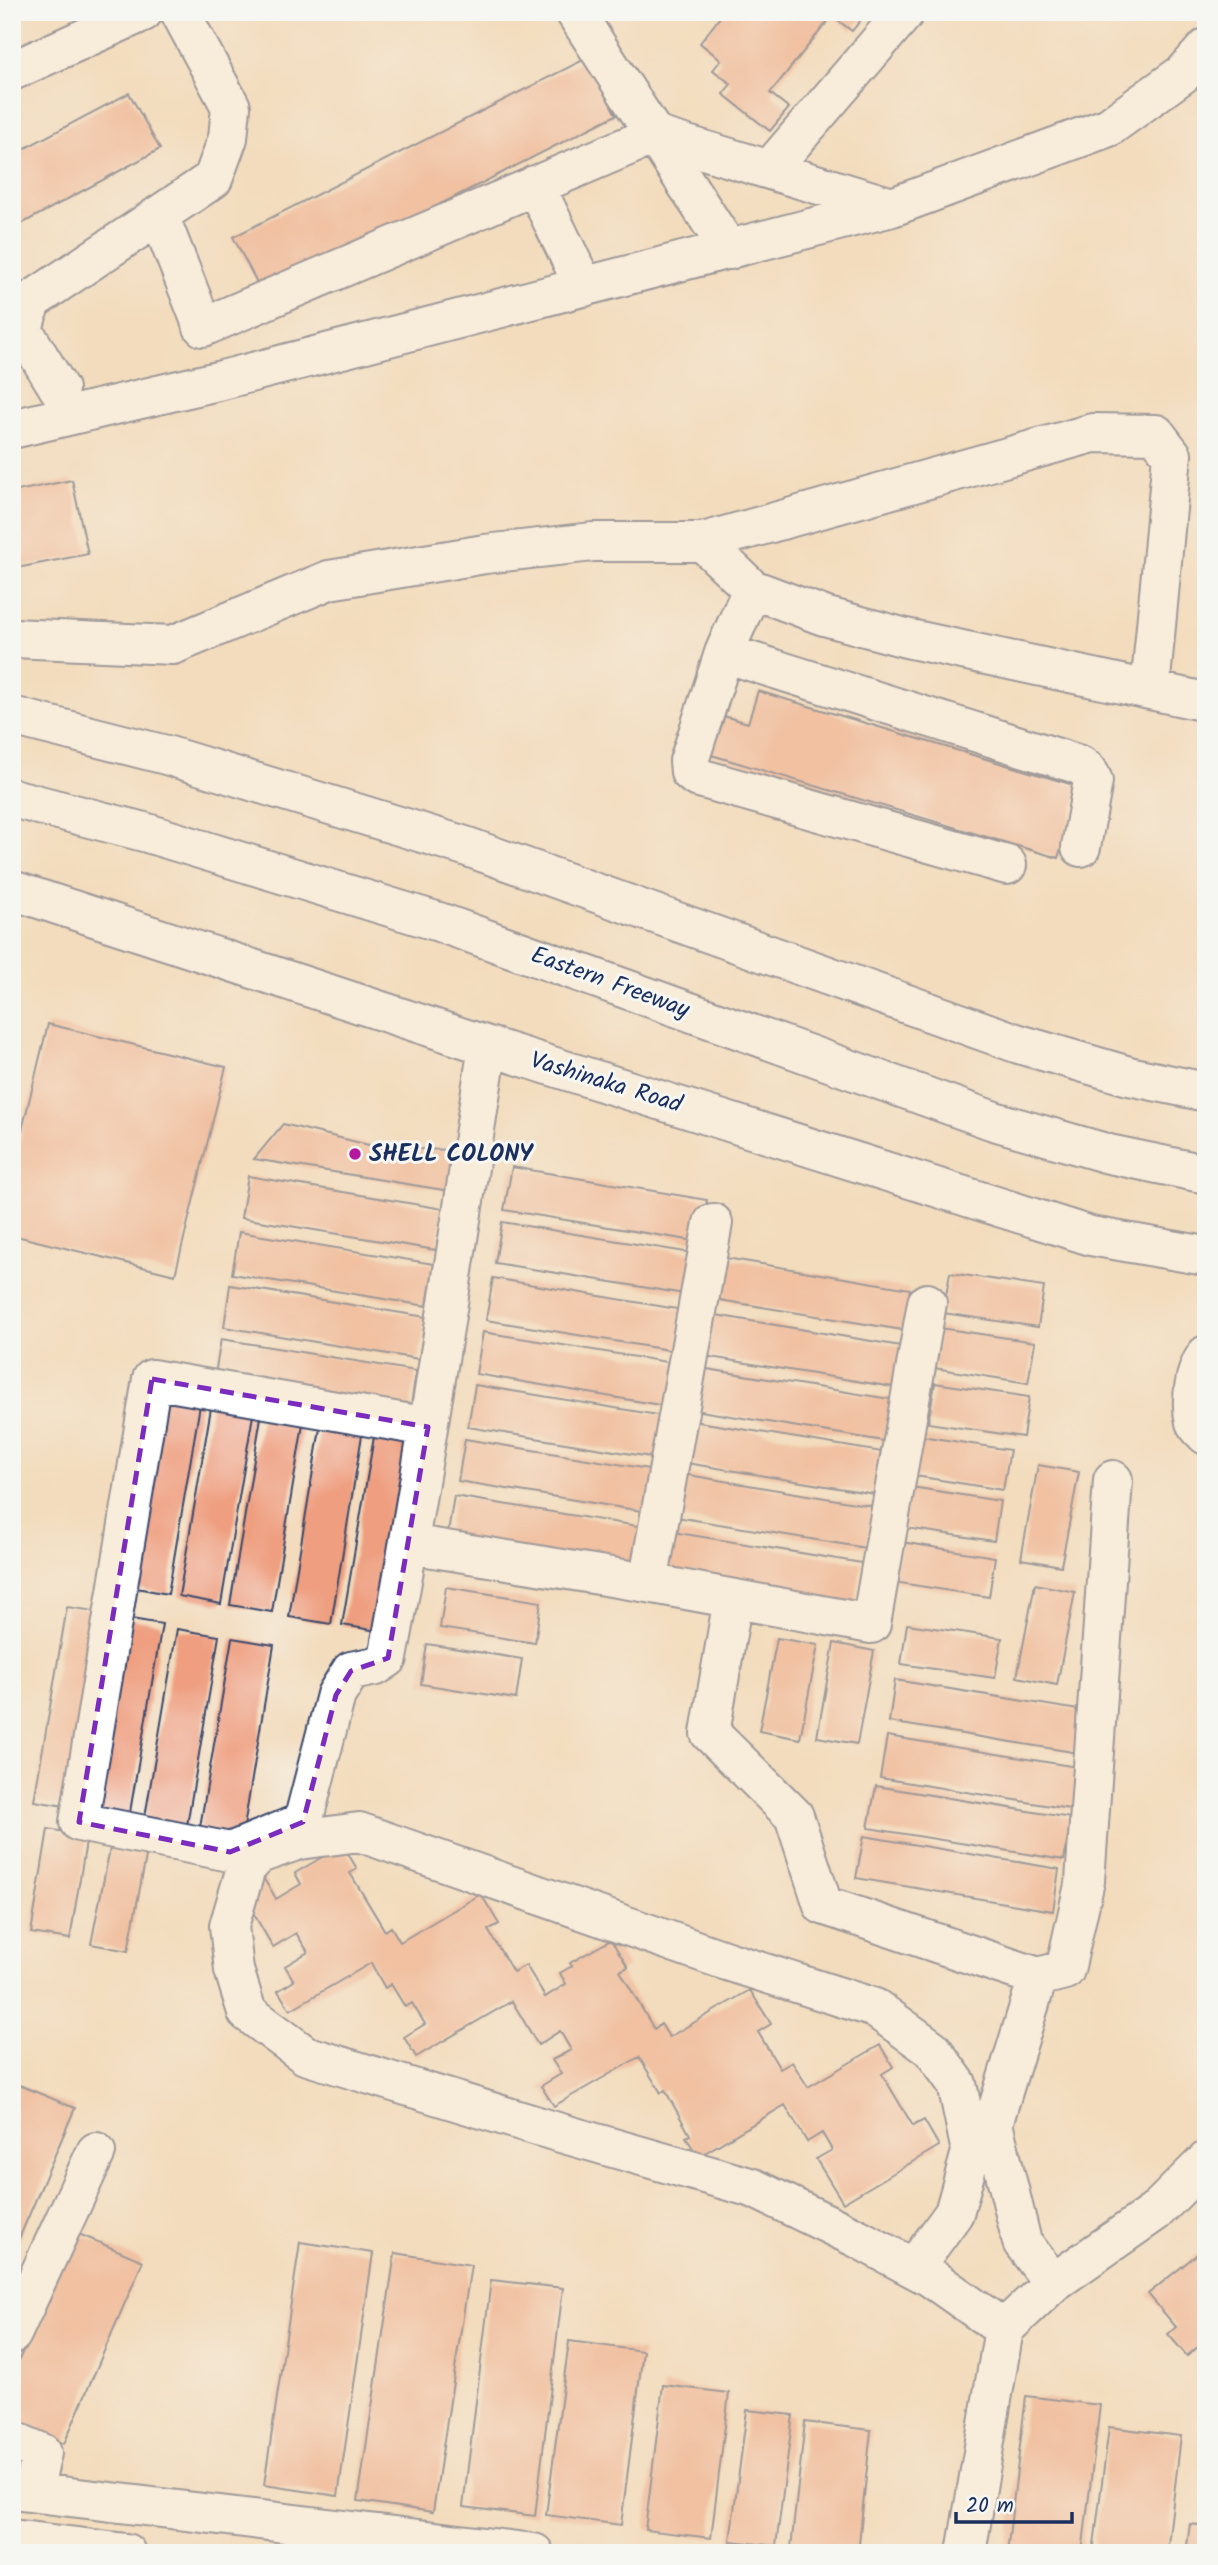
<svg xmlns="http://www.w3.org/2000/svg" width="1218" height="2565" font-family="Kalam,sans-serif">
<rect width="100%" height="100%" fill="#f6f6f2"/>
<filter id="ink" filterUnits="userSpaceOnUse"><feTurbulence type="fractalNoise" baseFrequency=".0143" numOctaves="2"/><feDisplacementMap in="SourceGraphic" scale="14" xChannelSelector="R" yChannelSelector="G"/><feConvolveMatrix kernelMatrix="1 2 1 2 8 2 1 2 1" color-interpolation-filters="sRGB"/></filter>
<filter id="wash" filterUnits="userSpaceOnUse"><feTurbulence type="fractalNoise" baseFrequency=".00686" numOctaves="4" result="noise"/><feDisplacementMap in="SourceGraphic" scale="28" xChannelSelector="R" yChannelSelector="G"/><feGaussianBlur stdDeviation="1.57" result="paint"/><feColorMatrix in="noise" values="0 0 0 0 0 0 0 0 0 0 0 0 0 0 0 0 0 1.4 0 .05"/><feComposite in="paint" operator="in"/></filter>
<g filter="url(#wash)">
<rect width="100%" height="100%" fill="#f3dcbd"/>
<g id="blocks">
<path fill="#ef9f80" d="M724,12H867L852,31L832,16L770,93L789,108L770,131L723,94L731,84L713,70L721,60L700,43Z
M587,58L616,115L263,294L233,237Z
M129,93L160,149L12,229V155Z
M72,480L88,554L12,569V492Z
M758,691L1080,787L1058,858L708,754L720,715L748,723Z
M48,1024L226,1067L175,1275L12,1235V1171Z
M283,1124L381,1148L453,1150L450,1191L254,1159Z
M512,1167L707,1200L701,1242L504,1210Z
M248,1176L444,1209L436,1250L241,1218Z
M502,1222L698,1254L691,1295L495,1263Z
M239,1232L434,1264L427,1306L232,1274Z
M714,1256L910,1289L903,1330L707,1298Z
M950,1273L1044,1287L1038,1327L943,1313Z
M493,1278L689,1311L681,1352L486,1320Z
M230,1285L426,1317L419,1359L224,1327Z
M704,1313L901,1346L893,1387L698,1355Z
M940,1328L1035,1342L1028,1383L934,1368Z
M483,1332L679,1364L672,1407L476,1374Z
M221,1339L416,1371L410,1413L214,1380Z
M695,1367L890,1399L884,1441L688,1409Z
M935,1383L1029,1397L1023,1437L928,1423Z
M475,1385L670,1417L663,1459L468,1427Z
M158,1392L201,1399L168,1594L126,1586Z
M212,1402L254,1409L221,1604L179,1596Z
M262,1411L304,1418L272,1612L230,1605Z
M687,1420L882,1452L875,1494L680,1462Z
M321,1422L363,1429L331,1624L289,1617Z
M375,1431L417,1438L384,1632L342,1625Z
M915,1435L1010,1450L1003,1490L909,1475Z
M465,1439L661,1471L654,1513L458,1481Z
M1038,1465L1079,1472L1061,1566L1021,1559Z
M677,1473L873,1506L866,1548L670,1516Z
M905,1486L1000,1501L994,1541L899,1527Z
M454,1496L650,1528L643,1570L447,1538Z
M666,1531L862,1563L855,1605L659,1573Z
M901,1542L995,1557L989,1597L894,1582Z
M1035,1584L1075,1592L1057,1685L1017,1677Z
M446,1587L541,1602L535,1643L440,1628Z
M67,1607L109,1613L77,1808L34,1801Z
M119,1617L162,1624L129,1818L87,1811Z
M907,1624L1002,1638L995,1678L901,1664Z
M177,1629L219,1636L186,1831L144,1823Z
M232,1638L274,1645L242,1839L199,1833Z
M777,1638L818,1645L800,1739L759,1731Z
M834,1643L874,1651L857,1744L817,1737Z
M427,1644L522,1659L516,1699L421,1684Z
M895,1680L1091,1712L1085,1754L889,1722Z
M887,1736L1083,1768L1076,1810L880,1778Z
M876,1786L1071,1818L1064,1860L868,1828Z
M48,1829L87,1836L70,1939L31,1933Z
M864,1836L1059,1869L1053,1911L856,1878Z
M111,1843L147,1851L128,1951L91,1944Z
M343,1845L357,1869L350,1873L385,1931L391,1927L400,1942L481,1894L499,1924L488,1930L513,1972L526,1965L545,1997L566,1984L560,1973L572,1966L570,1963L611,1940L628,1967L620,1971L654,2029L661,2024L669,2037L750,1990L771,2024L758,2032L780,2069L792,2062L808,2087L880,2045L893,2067L882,2074L913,2126L924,2120L939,2146L843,2203L816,2159L832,2150L822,2133L807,2142L785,2105L698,2157L686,2137L690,2135L665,2090L661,2093L639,2057L554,2106L541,2086L561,2074L552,2060L571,2050L560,2031L538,2045L512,2001L416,2057L404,2037L425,2024L412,2003L405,2007L391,1984L385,1988L371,1963L290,2010L278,1991L294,1981L285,1966L308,1952L296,1933L273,1947L241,1892L264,1879L276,1899L301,1884L295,1873Z
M12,2082L75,2108L12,2255Z
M74,2232L143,2261L64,2444L12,2422V2376Z
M300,2242L373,2253L338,2496L264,2485Z
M1206,2247V2340L1187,2356L1168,2334L1176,2327L1148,2294Z
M395,2253L471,2265L433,2512L358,2501Z
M491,2280L563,2288L535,2516L463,2507Z
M569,2341L643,2351L621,2525L546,2515Z
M663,2385L729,2393L711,2538L645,2530Z
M1026,2396L1100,2405L1082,2553H1007Z
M747,2410L793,2415L776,2546L730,2541Z
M805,2422L871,2430L858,2553H829L791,2548Z
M1109,2427L1181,2436L1167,2553H1093Z
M1190,2524L1206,2526V2553H1186Z"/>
</g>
</g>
<g filter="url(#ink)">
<use href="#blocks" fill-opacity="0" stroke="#3b496c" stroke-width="2"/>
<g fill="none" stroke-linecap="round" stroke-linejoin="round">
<defs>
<path id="minor" d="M575,12L729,250
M12,71L143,12
M770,169L905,12
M535,185L584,287
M159,215L203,327L654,135L892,207
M59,389L23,330L31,301L213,179L228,138L231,107L180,12
M12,429L222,380L892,207L1109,127L1184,73L1206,48
M703,542L1093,433L1156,434L1172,455L1150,690
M752,589L724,653L689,761L690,772L696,777L1007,865
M12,638L173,645L329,580L485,554L593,542H703L752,589L824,616L906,638L1206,702
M724,653L1080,765L1088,771L1093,781L1081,847
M12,890L488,1046L1091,1236L1206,1256
M1206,1355C1194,1372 1190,1402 1195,1422C1197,1427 1202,1431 1206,1435
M428,1427L152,1379L79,1822L230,1852L303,1822L336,1695L351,1671L376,1666L388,1658C426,1454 456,1250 488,1046
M409,1544L648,1583L871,1624L927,1303
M648,1583L713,1223
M733,1599L710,1733L794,1816L823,1905L1038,1977L993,2124L1022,2242L1053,2283
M1038,1977L1065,1970L1085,1881L1113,1480
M914,2268L954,2213L971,2152L957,2084L932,2049L875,2008L727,1961L359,1832L299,1840L259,1854L246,1868L229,1926L234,1970L247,2012L305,2055L554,2131L753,2188L857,2238L930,2277L1004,2329
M12,2334L96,2152
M12,2440L42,2453L33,2492
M12,2490L534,2553
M12,2539L126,2553
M966,2553L1004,2329L1053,2283L1155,2212L1206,2161"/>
<path id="highway" d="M12,716L166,755L465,846L1019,1044L1129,1076L1206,1092
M12,798L144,832L439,922L994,1121L1109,1154L1206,1174"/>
</defs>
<use href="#minor" stroke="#3b496c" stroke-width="42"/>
<use href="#highway" stroke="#3b496c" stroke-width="42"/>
<use href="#minor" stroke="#fff" stroke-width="38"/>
<use href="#highway" stroke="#fff" stroke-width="38"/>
</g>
</g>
<path d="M0 0H1218V2565H0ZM152,1379L428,1427L388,1658L351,1671L336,1695L303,1822L230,1852L79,1822Z" fill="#f3dcbd" fill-opacity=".55" fill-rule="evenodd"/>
<path fill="none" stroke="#7b2cbf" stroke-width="5" stroke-dasharray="14 9" stroke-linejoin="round" d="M152,1379L428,1427L388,1658L351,1671L336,1695L303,1822L230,1852L79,1822Z"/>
<circle fill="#b5179e" stroke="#f6f6f2" stroke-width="2.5" cx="355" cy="1154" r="7"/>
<g text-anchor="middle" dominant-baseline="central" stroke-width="6" stroke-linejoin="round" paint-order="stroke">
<g font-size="24" fill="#1b2f5e" stroke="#f6f6f2">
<text transform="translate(610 983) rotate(20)">Eastern Freeway</text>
<text transform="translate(606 1083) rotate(17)">Vashinaka Road</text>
</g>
<g font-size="24" font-weight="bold" fill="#1b2f5e" stroke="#f6f6f2" text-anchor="start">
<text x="369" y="1154">SHELL COLONY</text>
</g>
</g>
<rect width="1218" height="2565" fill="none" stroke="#f6f6f2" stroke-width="42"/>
<path d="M956 2512v10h116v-10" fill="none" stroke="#1b2f5e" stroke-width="3.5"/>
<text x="966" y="2512" font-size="21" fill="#1b2f5e" stroke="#f6f6f2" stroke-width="5" paint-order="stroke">20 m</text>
</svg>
